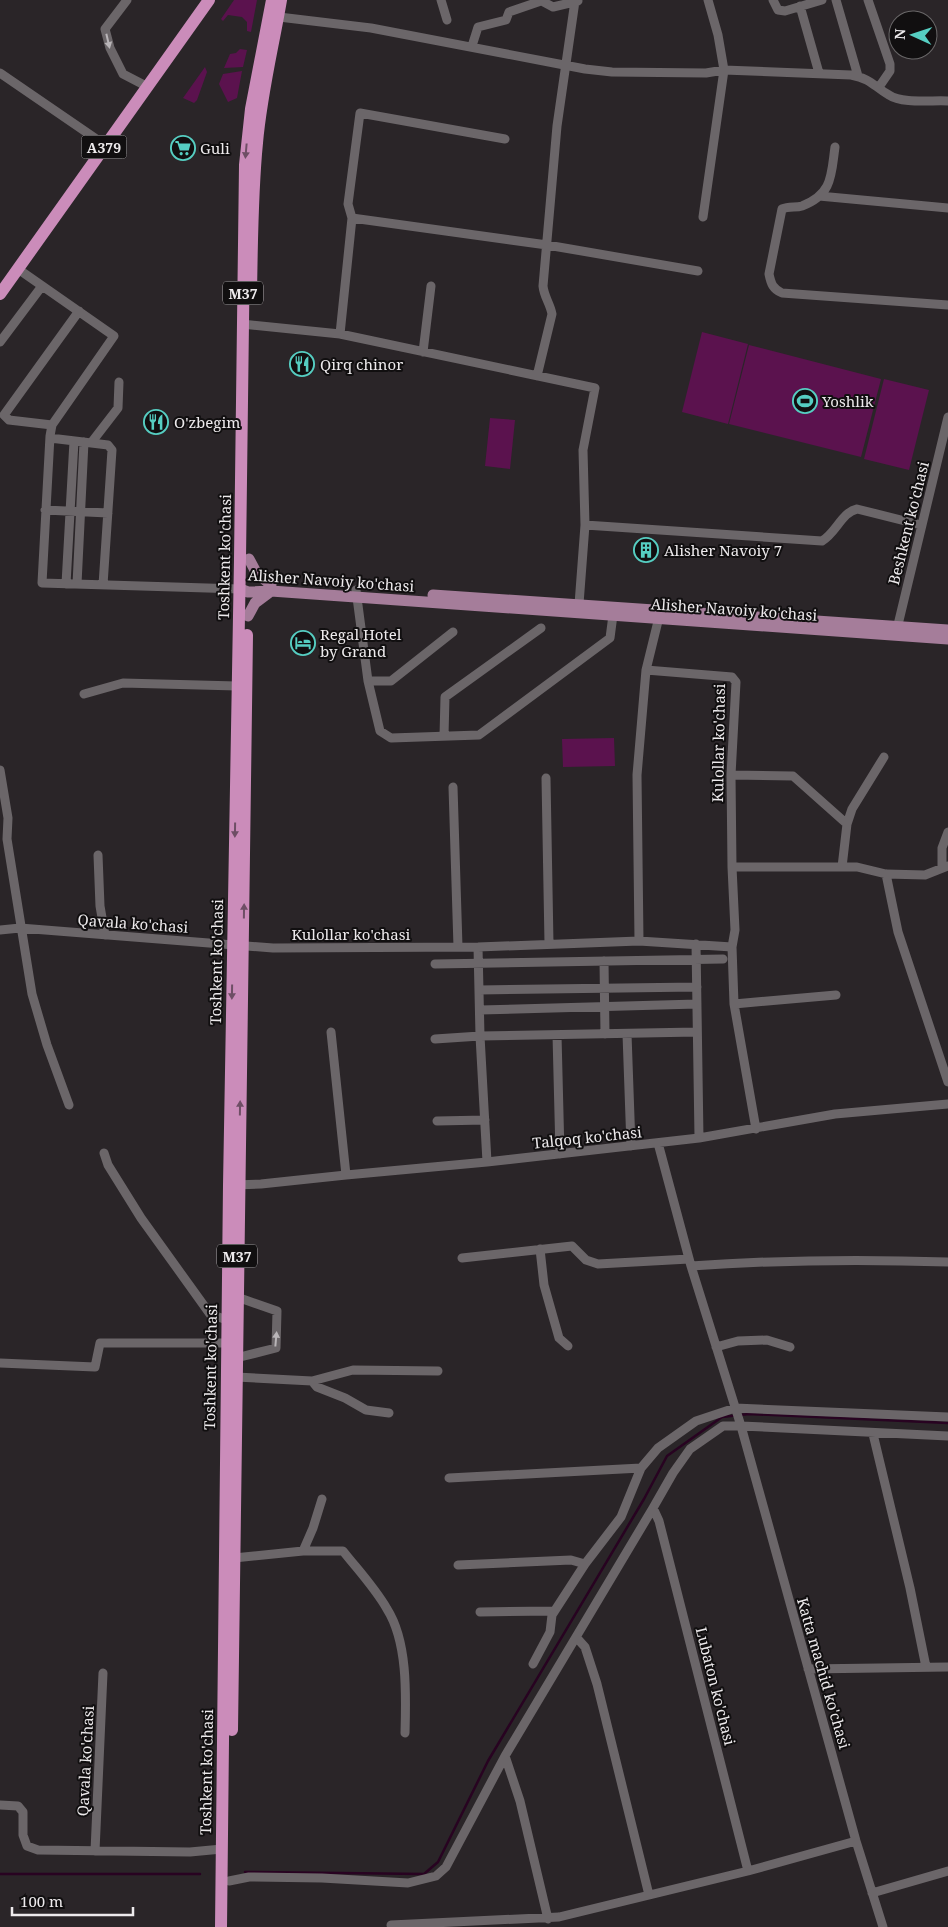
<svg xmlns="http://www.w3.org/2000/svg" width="948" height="1927" font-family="'Noto Serif',serif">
<rect width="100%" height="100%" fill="#2a2528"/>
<path fill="#5b124e" d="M234,0H257L251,32L247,31V22L242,17L228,15L223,21L221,19Z
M240,49L247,50L243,67L224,68L230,54L236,53Z
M205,67L207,72L197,100L194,103L183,98Z
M242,71L237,98L228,102L219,84L223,74Z
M702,332L748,344L728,424L682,412Z
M749,345L881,379L861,457L729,424Z
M884,379L929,390L909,470L864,459Z
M490,418L515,420L510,469L485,466Z
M614,738L615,766L563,767L562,739Z"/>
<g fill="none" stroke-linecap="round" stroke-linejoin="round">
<path stroke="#280321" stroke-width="2.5" d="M245,1872L424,1874L438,1862L488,1761L644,1499L667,1456L722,1417L749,1414L948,1423
M0,1874H200"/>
<path stroke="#6b6669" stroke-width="9" d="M127,0L105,29L110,48L123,74L148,87
M441,0L447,20
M540,0L553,7L578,1
M773,0L778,10L785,11L822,0
M836,0L858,76
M868,0L890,64V71L879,87
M800,6L819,73
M279,17L371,28L585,69L612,72L706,73L724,70L851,75C872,79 873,86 889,95C902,104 932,100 948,101
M472,46L478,27L506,20L509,12L541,1
M0,73L105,145
M835,147C831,175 833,194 802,206C796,208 789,206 782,209L769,274C771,284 773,289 782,293L948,305
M819,196L948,208
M703,217L724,70L718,35L708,0
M352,218L547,245L698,271
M18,269L114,336L52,425L50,436L42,583L240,589
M242,324L340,334L595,388L583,450L585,525
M340,334L352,218L348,204L360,113L505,139
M0,342L42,286
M423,352L431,286
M537,376L552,314C550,303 544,297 543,286L557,126L575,1
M52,425L9,420L4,415L79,311
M50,438L108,445L112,450L103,585
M91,443L118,408L119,382
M45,510L108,513
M66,584L74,441
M77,584L84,442
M356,590L368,681L380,731L391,738L479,735L610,638L613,615
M579,604L585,525L822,541C836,533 842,512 857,509L921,525
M896,633L948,417
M646,670L732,677L736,682L731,775L732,867L735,930L732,947L734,1004L756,1129
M368,681H391L453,632
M84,694L123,683L237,686
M444,736L445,697L541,628
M0,770L8,818L7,839L32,994L47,1045L69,1105
M731,775L793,776L847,824
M546,778L549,944
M453,787L458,947
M98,855L100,906L105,935
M732,867H857L886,874L925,875L948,866
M842,867L847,824L852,809L884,757
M942,867V848L948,832
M886,874L898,932L948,1082
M0,930L20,928L273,948L478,947L639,941L732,947
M639,941L637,775L646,670L660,613
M696,944L699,1138
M478,947L480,1036L487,1162
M604,961L605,1034
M435,964L723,959
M479,990L697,987
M734,1004L836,995
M480,1010L697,1004
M331,1032L346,1175
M627,1034L631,1146
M557,1035L560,1154
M435,1039L480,1036L697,1032
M437,1121L485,1120
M658,1143L691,1266L741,1426L856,1841L883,1927
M104,1153L108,1165L141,1218L210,1314L227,1320
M234,1185L261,1184L346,1175L487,1162L699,1138L835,1114L948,1104
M540,1249L544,1285L559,1338L568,1346
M462,1258L572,1246L586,1260L598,1264L689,1259
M691,1266C777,1260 862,1259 948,1262
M716,1347L738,1341L767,1340L790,1347
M236,1358L276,1348L277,1311L237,1297
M0,1363L95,1367L100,1343H227
M236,1377L312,1381L353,1370L438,1371
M312,1381L317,1387L345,1398L366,1410L389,1413
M873,1434L910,1588L926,1667
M449,1478L641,1468
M653,1508L659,1521L748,1871
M303,1551L313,1528L322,1499
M234,1558L303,1551H343C358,1570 375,1588 387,1609C408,1642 406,1696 405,1733
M458,1565L571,1560L585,1564
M480,1612L554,1611
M576,1637L585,1647L597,1684L649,1895
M533,1664L550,1632L552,1615L585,1564L621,1517L641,1468L658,1448L696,1421L735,1408L948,1417
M808,1669L948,1667
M505,1756L520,1801L548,1919
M0,1805L18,1806L23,1812V1835L27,1846L38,1850L190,1852L222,1849
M95,1851L103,1673
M229,1881L249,1877L322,1878L408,1883L436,1876L446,1867L505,1756L653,1508L673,1473L690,1449L723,1426H741L948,1436
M872,1893L948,1871
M391,1925L559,1917L748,1871L856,1841"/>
<path stroke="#a57d9a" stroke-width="11" d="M249,559L256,572L271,585
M240,589L248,592L271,591L948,639
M433,595L948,630
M248,616L255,603L271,591"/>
<path stroke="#cb8cba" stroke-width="12" d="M251,292C252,243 252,193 257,143C261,95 273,47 281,0
M0,294L209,0
M232,1730L247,635
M221,1927L229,1185L240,559L245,165L251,109L272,0"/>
</g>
<defs><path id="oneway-solid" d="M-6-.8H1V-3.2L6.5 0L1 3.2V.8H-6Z" transform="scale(1.25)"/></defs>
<g fill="#b9b5b8">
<use href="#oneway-solid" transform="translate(108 41) rotate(77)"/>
<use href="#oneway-solid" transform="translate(276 1339) rotate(-85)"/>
</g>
<g fill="#6e4e65">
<use href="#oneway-solid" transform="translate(246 151) rotate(95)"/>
<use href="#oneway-solid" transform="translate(235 830) rotate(91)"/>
<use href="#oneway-solid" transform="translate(244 911) rotate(-89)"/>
<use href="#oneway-solid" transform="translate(232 992) rotate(91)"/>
<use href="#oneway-solid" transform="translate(240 1108) rotate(-89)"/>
</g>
<defs>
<symbol id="supermarket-ring" viewBox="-11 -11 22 22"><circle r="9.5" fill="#110f10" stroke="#56cec2" stroke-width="1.5"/><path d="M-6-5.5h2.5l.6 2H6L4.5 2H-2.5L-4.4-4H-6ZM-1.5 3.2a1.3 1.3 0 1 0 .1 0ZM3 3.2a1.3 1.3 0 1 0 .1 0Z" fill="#56cec2"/></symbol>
<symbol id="restaurant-ring" viewBox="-11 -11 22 22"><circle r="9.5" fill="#110f10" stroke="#56cec2" stroke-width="1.5"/><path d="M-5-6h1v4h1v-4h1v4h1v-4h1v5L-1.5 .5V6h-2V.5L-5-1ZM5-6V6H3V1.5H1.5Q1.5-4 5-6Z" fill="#56cec2"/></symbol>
<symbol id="stadium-ring" viewBox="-11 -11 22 22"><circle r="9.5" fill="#110f10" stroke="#56cec2" stroke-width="1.5"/><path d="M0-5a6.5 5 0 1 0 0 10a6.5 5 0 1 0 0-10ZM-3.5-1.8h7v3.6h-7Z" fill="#56cec2"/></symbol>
<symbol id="building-ring" viewBox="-11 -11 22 22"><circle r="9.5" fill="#110f10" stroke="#56cec2" stroke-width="1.5"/><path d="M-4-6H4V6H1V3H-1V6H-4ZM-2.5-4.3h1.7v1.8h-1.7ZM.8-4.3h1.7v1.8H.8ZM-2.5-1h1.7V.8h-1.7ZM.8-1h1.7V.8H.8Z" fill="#56cec2"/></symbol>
<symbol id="hotel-ring" viewBox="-11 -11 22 22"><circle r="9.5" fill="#110f10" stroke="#56cec2" stroke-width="1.5"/><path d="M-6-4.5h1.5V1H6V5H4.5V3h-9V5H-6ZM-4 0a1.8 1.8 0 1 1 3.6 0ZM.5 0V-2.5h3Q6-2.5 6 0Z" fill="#56cec2"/></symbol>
</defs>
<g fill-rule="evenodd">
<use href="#supermarket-ring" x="169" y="134" width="28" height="28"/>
<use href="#restaurant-ring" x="288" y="350" width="28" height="28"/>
<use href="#stadium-ring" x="791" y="387" width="28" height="28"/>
<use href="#restaurant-ring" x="142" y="408" width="28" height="28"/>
<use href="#building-ring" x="632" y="536" width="28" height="28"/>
<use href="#hotel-ring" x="289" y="629" width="28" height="28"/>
</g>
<g text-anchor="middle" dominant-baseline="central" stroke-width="4" stroke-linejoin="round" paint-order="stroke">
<g fill="#110f10" stroke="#aba8aa" stroke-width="1">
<rect x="81.5" y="135.5" width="45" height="23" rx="4"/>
<rect x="223" y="281.5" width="40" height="23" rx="4"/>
<rect x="217" y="1244.5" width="40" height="23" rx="4"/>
</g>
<g font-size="14" font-weight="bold" fill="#edeaec">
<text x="104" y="147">A379</text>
<text x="243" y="293">M37</text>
<text x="237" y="1256">M37</text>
</g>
<g font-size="15" fill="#edeaec" stroke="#110f10" text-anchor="start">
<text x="200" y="148">Guli</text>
<text x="320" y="364">Qirq chinor</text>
<text x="822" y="401">Yoshlik</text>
<text x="174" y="422">O'zbegim</text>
<text x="664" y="550">Alisher Navoiy 7</text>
<text x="320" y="634">Regal Hotel<tspan x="320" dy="17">by Grand</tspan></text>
</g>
<g font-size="15" fill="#edeaec" stroke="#110f10">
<text transform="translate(908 523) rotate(-76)">Beshkent ko'chasi</text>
<text transform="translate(224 557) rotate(-89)">Toshkent ko'chasi</text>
<text transform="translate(331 580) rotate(4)">Alisher Navoiy ko'chasi</text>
<text transform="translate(734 609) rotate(4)">Alisher Navoiy ko'chasi</text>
<text transform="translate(718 743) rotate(-89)">Kulollar ko'chasi</text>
<text transform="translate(133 923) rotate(4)">Qavala ko'chasi</text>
<text x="351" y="934">Kulollar ko'chasi</text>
<text transform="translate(216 962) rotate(-89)">Toshkent ko'chasi</text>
<text transform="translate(587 1137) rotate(-6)">Talqoq ko'chasi</text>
<text transform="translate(210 1367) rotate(-89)">Toshkent ko'chasi</text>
<text transform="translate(824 1673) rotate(74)">Katta machid ko'chasi</text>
<text transform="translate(716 1686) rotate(76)">Lubaton ko'chasi</text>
<text transform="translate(85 1761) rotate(-87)">Qavala ko'chasi</text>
<text transform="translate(206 1772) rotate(-89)">Toshkent ko'chasi</text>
</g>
</g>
<g transform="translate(913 35) rotate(273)"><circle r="24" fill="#110f10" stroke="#696768"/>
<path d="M0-4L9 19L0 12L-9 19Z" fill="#56cec2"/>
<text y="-8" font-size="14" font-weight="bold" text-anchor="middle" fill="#edeaec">N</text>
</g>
<path d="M12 1907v8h121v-8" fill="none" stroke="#edeaec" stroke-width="2.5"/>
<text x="20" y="1907" font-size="15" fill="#edeaec" stroke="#110f10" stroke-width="4" paint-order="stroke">100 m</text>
</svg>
